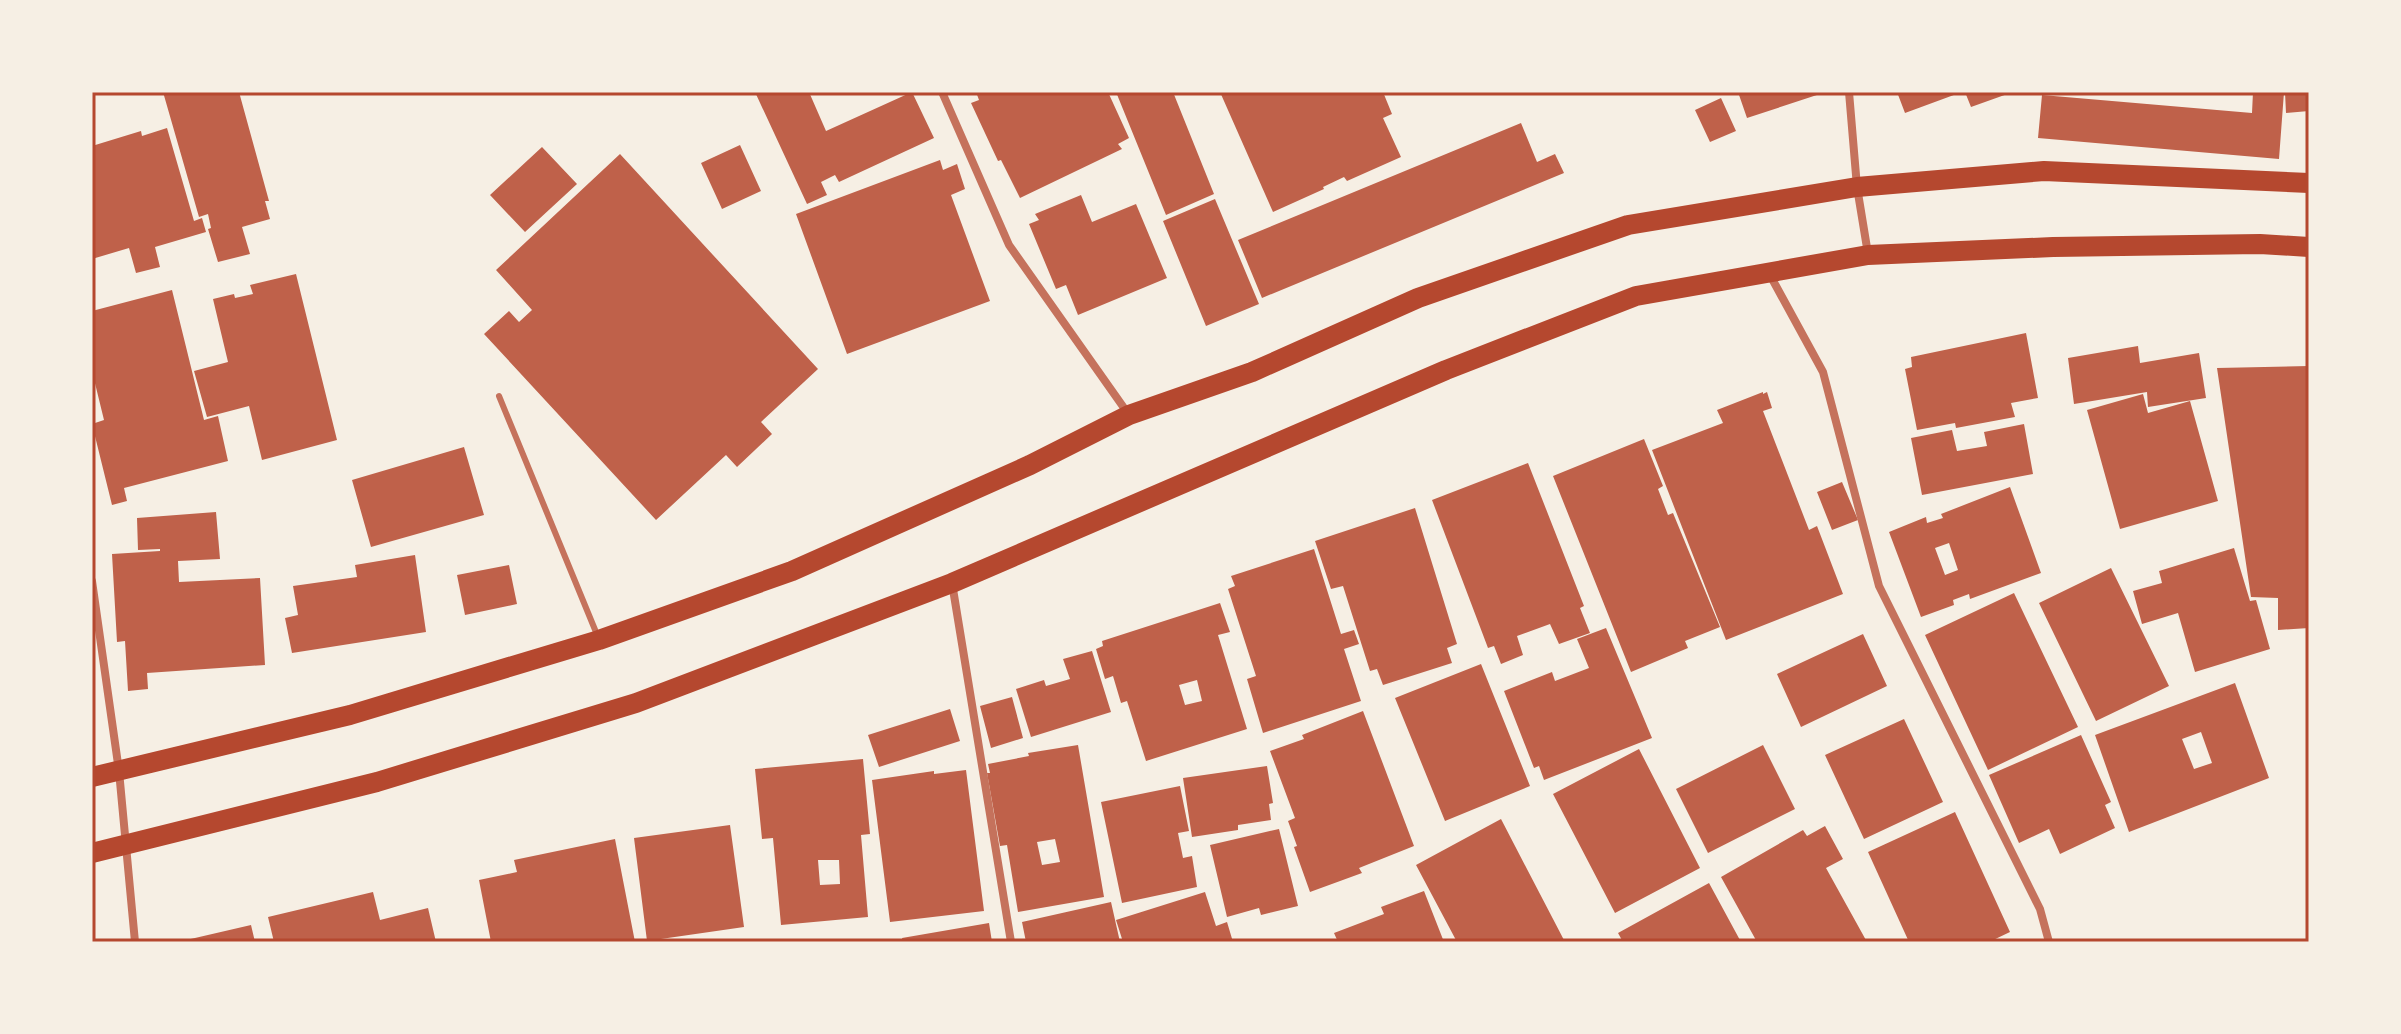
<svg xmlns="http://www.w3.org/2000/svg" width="2401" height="1034" font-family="'DejaVu Sans',sans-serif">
<rect width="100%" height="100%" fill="#f6efe4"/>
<path fill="#bf614a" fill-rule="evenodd" d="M163,92H239L269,201H265L270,219L242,227L250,254L218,262L208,229L211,228L208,214L199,217Z
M755,92H809L826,131L912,92L934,138L839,182L835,175L821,182L827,195L807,204Z
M976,92H1108L1129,138L1118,144L1122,149L1020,198L1001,160L998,161L971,103L979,100Z
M1116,92H1173L1214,194L1166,215Z
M1220,92H1383L1392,114L1383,118L1401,157L1347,181L1344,177L1323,187L1324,189L1273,212Z
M1738,92H1823V93L1747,118Z
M1897,92H1962L1905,113Z
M1965,92H2013L1971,107Z
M2253,92H2284L2279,159L2038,138L2042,95L2252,113Z
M2285,92H2309V111L2286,113Z
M1721,98L1736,131L1710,142L1695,110Z
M1521,123L1537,162L1555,154L1564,173L1262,298L1238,240Z
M167,128L194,221L202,218L206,232L155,247L160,267L136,273L129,248L92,259V146L141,131L142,136Z
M740,145L761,191L722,209L701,163Z
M542,147L577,184L525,232L490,195Z
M620,154L818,369L761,422L772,434L737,467L726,455L656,520L484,334L509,311L519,322L532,310L496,270Z
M940,160L943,170L957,164L965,189L951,195L990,301L847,354L796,214Z
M1081,195L1092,222L1136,204L1167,278L1078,315L1066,285L1056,289L1029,224L1039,220L1035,214Z
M1215,199L1259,304L1206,326L1163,221Z
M296,274L337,440L262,460L249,406L207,417L194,371L228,362L213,299L234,294L235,298L253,294L250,285Z
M172,290L204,420L218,416L228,461L124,488L127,501L112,505L92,424L104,420L92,371V311Z
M2026,333L2038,398L2011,403L2015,417L1956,428L1955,423L1917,430L1905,369L1912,367L1911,357Z
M2138,346L2140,363L2199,353L2206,398L2148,407L2147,392L2074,404L2068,358Z
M2309,366V628L2278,630V598L2251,597L2217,368Z
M1763,392V394L1767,392L1772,408L1763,411L1809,530L1817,526L1843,594L1726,640L1652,450L1723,423L1717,410Z
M2143,394L2148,413L2190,401L2218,501L2120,529L2087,410Z
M2024,424L2033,474L1922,495L1911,438L1952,430L1957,451L1987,446L1984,432Z
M1644,439L1663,486L1658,489L1668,515L1673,513L1720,627L1685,641L1688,648L1631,672L1553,476Z
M464,447L484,515L371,547L352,480Z
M1528,463L1584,606L1580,608L1590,633L1559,644L1550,624L1517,636L1523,655L1501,664L1494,646L1488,648L1432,500Z
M1842,482L1858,520L1832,530L1817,492Z
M2010,487L2041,573L1970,599L1969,594L1953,600L1954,605L1921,617L1889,532L1926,517L1927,523L1943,518L1941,514ZM1949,543L1958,570L1945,575L1935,548Z
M1415,508L1457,644L1447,648L1452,663L1383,685L1377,669L1370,671L1343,586L1331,589L1315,541Z
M216,512L220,559L178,561L179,582L260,578L265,665L147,673L148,689L128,691L125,641L117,642L112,554L160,551V549L138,550L137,518Z
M2234,548L2250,601L2256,600L2270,649L2195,672L2178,613L2142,624L2133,591L2162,583L2159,571Z
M1314,549L1341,634L1354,630L1359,644L1344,649L1361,701L1263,733L1247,679L1256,676L1228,589L1235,586L1231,576Z
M415,555L426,632L292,653L285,618L298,615L293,586L357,577L355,565Z
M509,565L517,604L465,615L457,575Z
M2111,568L2169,686L2096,721L2039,603Z
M2014,593L2078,727L1988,770L1925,635Z
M1220,603L1230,632L1218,635L1247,729L1146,761L1127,701L1121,703L1113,676L1105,679L1096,649L1103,646L1102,641ZM1197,680L1202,701L1185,705L1179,685Z
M1606,628L1652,738L1544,780L1539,766L1534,768L1504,691L1552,672L1555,681L1589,668L1577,639Z
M1863,634L1887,686L1801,727L1777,674Z
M1092,651L1111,712L1031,737L1016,689L1044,680L1046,686L1070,679L1063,659Z
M1481,664L1530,786L1445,821L1395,698Z
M2235,683L2269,778L2129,832L2095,735ZM2201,732L2212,763L2194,769L2182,739Z
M1012,697L1023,738L991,748L980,706Z
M950,709L960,741L879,767L868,735Z
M1363,711L1414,846L1359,868L1362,873L1310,892L1294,847L1297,846L1288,821L1295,818L1270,751L1304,739L1302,735Z
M1904,719L1943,802L1864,839L1825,755Z
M2081,735L2111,802L2105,805L2115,828L2060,854L2049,829L2019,843L1989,775Z
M1078,745L1104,897L1018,912L1007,845L1000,846L987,773H990L988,764L1029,756L1028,753ZM1055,839L1060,862L1042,865L1037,842Z
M1763,745L1795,809L1708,853L1676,789Z
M1639,749L1700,868L1615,913L1553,794Z
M863,759L870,834L861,835L868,917L781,925L773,838L762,839L755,769ZM818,860H839L840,884L820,885Z
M1267,766L1273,803L1269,804L1271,820L1238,825V830L1192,837L1183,778Z
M966,770L984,911L890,922L872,780L934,771V774Z
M1180,786L1189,831L1178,833L1183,858L1192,856L1197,887L1122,903L1101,802Z
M1955,812L2010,932L1989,942H1909L1868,852Z
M1501,819L1528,871L1565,942H1457L1416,865Z
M730,825L744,927L647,941L634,838Z
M1825,826L1843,859L1826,868L1867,942H1757L1721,877L1803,830L1807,836Z
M1279,829L1298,906L1261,915L1259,908L1227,917L1210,845Z
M615,839L635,942H491L479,880L517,872L514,860Z
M1709,883L1741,942H1623L1618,933Z
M1424,891L1444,942H1338L1334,933L1384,914L1381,907Z
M373,892L380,920L428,908L436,942H274L268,917Z
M1205,892L1216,926L1227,922L1233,942H1123L1116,920Z
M1111,902L1120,942H1026L1022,922Z
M989,923L992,942H903L902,938Z
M251,925L255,942H182V941Z"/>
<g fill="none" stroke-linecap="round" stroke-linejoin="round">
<path stroke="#c5725c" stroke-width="6" d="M499,396L598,637"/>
<path stroke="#c5725c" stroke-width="8" d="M942,92L1009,245L1129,415
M1849,92L1857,187L1868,254
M1770,275L1823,372L1879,586L2040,909L2049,942
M92,581L119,771L135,942
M952,583L1011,942"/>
<path stroke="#b5482f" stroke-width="20" d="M92,777L350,715L599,640L792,571L1030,465L1129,415L1252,372L1418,298L1628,225L1857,187L2044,171L2309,183
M92,853L377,782L636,703L952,583L1446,370L1636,296L1868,255L2053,247L2260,244L2309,247"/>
</g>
<rect width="2401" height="1034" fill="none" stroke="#f6efe4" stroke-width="188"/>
<rect x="94" y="94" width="2213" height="846" fill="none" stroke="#b5482f" stroke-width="3"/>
</svg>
